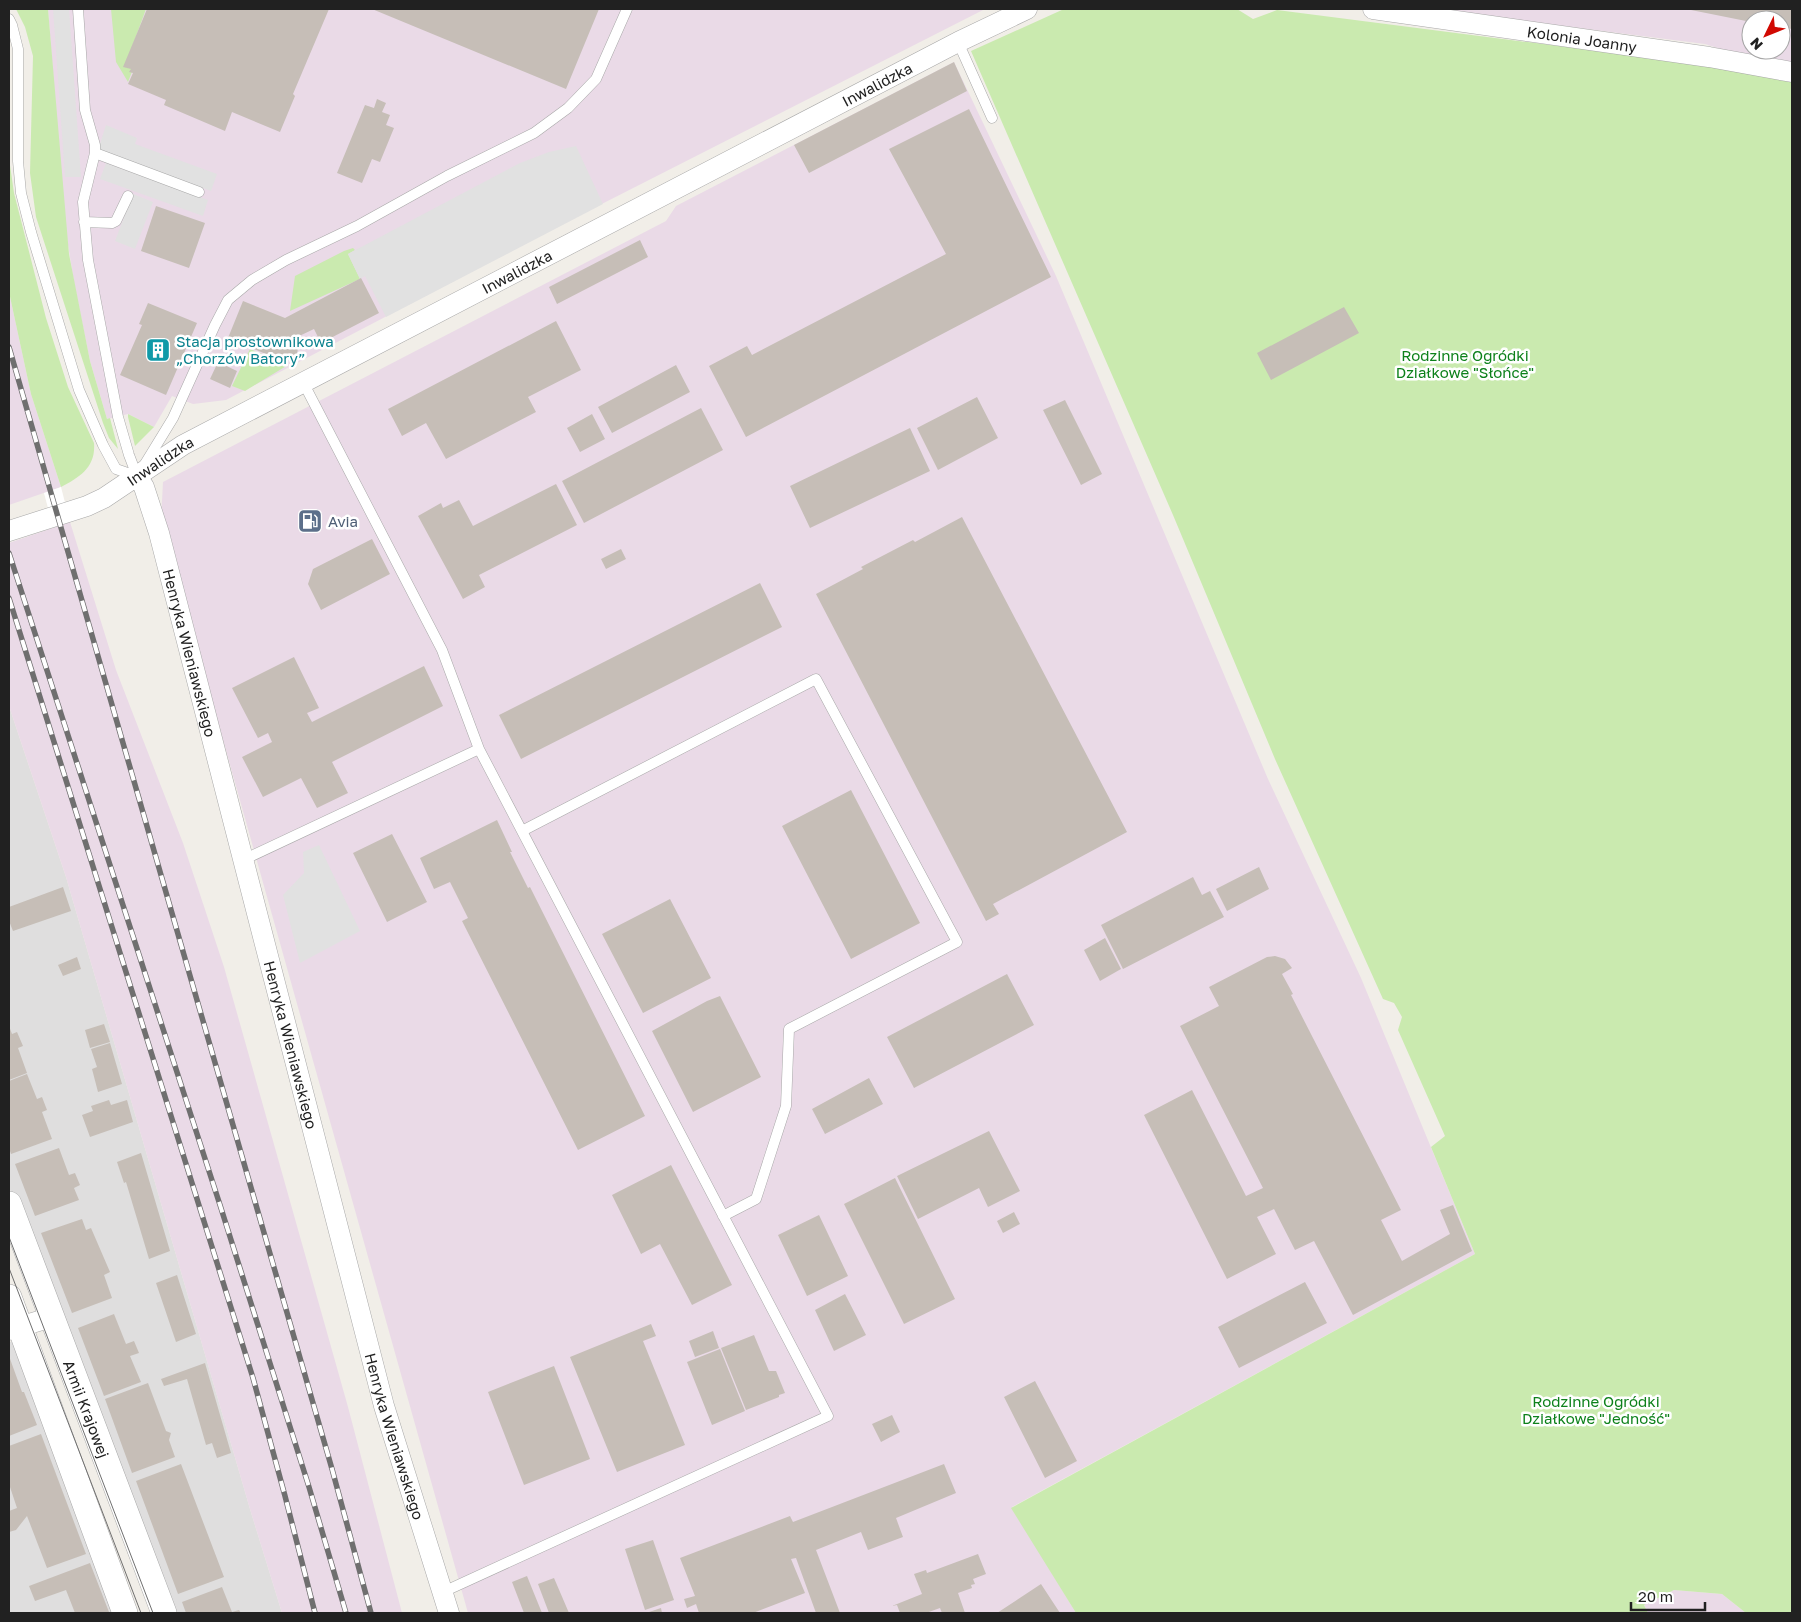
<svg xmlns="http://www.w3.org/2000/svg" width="1801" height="1622" font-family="'Golos Text',sans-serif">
<rect width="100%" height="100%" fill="#f1eee8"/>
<path fill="#dfdede" d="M9,706L66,877L250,1509L282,1613H171L9,1187Z
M9,1342H15L123,1613H9Z"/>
<path fill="#eadae7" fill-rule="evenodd" d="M48,9H985L586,212L226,400L193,404L172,396L154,427L128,414L107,419L90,361L74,282L65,226Z
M1430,9H1792V62L1727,51L1705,44ZM1751,20H1781V50H1751Z
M954,62L1056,276L1268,779L1361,978L1475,1254L1012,1507L1076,1613H468L161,519L163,482L666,221L676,206Z
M9,292L31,394L61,487L9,505Z
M70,522L116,670L183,843L224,967L348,1407L402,1613H282L250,1509L66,877L9,706V543Z
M1674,1590L1722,1594L1746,1613H1648L1644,1605Z"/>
<path fill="#caeaaf" d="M16,9H48L69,254L90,361L107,419L110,418L118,449L109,438L103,423L36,217L30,173L33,56L25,27Z
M111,9H146L127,61L135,64L128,82L116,62Z
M1064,9H1237L1253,19L1277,10L1730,68L1792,81V1613H1746L1722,1594L1674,1590L1644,1605L1648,1613H1076L1011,1508L1475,1254L1431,1147L1445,1136L1398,1030L1402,1017L1394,1003L1383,999L1275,759L1173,515L971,51Z
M9,143V158L14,193L46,318L68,387L94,443C96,467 80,477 61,487L31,394L9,292Z
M353,248L355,250L348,254L360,279L290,311L295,276L344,251Z
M250,349L288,365L245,391L232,386Z
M128,414L154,427L135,446L128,417Z"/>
<path fill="#e1e1e1" d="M53,9H69L81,177H65Z
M106,125L137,138L135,144L217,174L211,191L98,150Z
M576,146L603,204L386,317L365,276L360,279L348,254L520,163L549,152Z
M106,163L208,200L203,216L100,179Z
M133,194L153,202L135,249L115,241Z
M319,845L360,931L300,963L283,895L304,873L303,852Z"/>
<path fill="#fff" d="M61,487L70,522L53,527L44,493Z"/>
<path fill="#c6beb7" d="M147,9H329L293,94L295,96L280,132L232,112L225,131L164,105L166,100L128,84L133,73L129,72L131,69L123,67Z
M372,9H599L566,89Z
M1686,9H1792V29L1781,27V20H1751V22Z
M954,62L967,91L809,173L794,145Z
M377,99L386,103L382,112L390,115L386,125L394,128L380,162L372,159L362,183L337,173L365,105L374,108Z
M969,109L1051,277L746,437L709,366L747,346L752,355L946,254L889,149Z
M156,206L205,223L189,268L141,251Z
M640,240L648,257L557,304L549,287Z
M361,278L379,313L321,343L314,329L295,338L298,348L297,354L291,359L280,360L228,338L243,301L285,318Z
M148,303L197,323L166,395L120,375L142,325L139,324Z
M1344,307L1359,333L1271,380L1257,353Z
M556,321L581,370L528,397L536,412L446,459L426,423L402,436L388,409Z
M218,362L237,371L230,388L210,379Z
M676,365L690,392L612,433L598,407Z
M977,397L998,438L938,470L917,428Z
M1065,400L1102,474L1081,485L1043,410Z
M701,408L723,450L584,523L562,481Z
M592,414L605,439L580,452L567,428Z
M910,428L930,471L810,528L790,486Z
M556,484L577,525L479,575L485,587L463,599L418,516L441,503L443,508L459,500L473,526Z
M962,517L1127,832L993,904L999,914L986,921L816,594L863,569L861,567L913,540L915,542Z
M372,539L390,574L321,610L308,584L313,569Z
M621,549L626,559L606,569L601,559Z
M760,583L782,627L521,759L499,715Z
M294,657L319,708L307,713L312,722L424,666L443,706L332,762L348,793L317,808L301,778L263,797L242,757L272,742L268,733L258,738L232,688Z
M851,790L920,923L851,959L782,826Z
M497,820L512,852H510L528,888L530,887L645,1116L578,1150L462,921L468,918L450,882L434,889L420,858Z
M392,834L427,902L387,922L353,853Z
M1259,867L1269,889L1227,911L1216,889Z
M1193,877L1202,895L1210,891L1224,917L1123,969L1101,925Z
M63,887L71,911L13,931L9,921V907Z
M670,899L711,978L643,1013L602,934Z
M1105,938L1121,969L1100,981L1084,950Z
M1275,956L1285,959L1292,968L1282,974L1293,994L1291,995L1401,1210L1381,1220L1402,1261L1450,1234L1440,1210L1453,1205L1472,1251L1353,1315L1314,1241L1295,1250L1274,1209L1257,1217L1276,1254L1227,1279L1144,1115L1192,1090L1246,1196L1263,1188L1180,1026L1219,1006L1209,987L1267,957Z
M77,957L81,969L63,976L58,965Z
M1007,974L1034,1025L914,1088L887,1037Z
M720,996L761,1077L693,1112L652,1031L707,1001Z
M104,1024L110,1042L90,1048L85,1030Z
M9,1026L12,1034L17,1032L23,1046L18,1048L27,1073L9,1080Z
M110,1043L122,1084L98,1092L92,1069L97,1067L91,1049Z
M27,1074L37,1099L42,1097L47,1110L42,1112L52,1139L11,1154L9,1148V1081Z
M869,1078L883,1104L825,1134L812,1109Z
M109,1100L111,1105L127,1100L133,1122L90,1137L82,1115L93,1111L91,1106Z
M989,1131L1020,1191L988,1207L979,1188L918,1219L897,1176Z
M59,1148L69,1175L75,1173L80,1185L74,1188L79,1200L35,1216L15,1164Z
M141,1153L170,1251L149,1259L126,1182L124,1183L117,1162Z
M671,1165L732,1285L692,1305L660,1244L641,1254L612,1195Z
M895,1178L955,1299L904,1324L844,1204Z
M1014,1212L1020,1224L1003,1233L997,1221Z
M819,1215L848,1276L807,1296L778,1235Z
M82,1219L86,1230L91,1228L110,1272L104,1275L112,1298L72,1313L41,1233Z
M177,1275L196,1334L176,1342L156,1283Z
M1305,1282L1327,1323L1239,1368L1218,1327Z
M845,1294L866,1335L834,1351L815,1310Z
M114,1314L126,1344L134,1341L139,1353L130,1356L141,1382L104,1396L78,1328Z
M651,1324L656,1336L643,1341L685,1445L617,1472L570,1357Z
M713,1331L719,1348L695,1357L689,1341Z
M754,1335L769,1371H776L785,1393L779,1395V1397L746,1410L721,1348Z
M720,1349L745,1411L712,1425L687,1362Z
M9,1356L22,1392H24L37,1425L9,1436Z
M205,1363L231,1453L217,1458L212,1443L206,1445L187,1379L164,1386L161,1379Z
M554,1366L590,1459L524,1485L488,1392Z
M1035,1381L1077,1461L1045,1478L1004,1397Z
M148,1383L166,1431L171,1433L169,1440L175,1457L132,1473L105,1399Z
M892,1415L900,1432L881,1442L872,1424Z
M41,1434L86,1554L47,1568L27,1516L16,1530L9,1532V1511L17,1508L9,1484V1446Z
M181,1464L224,1577L178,1594L136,1481Z
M944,1464L956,1493L896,1518L903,1537L868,1550L861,1532L816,1550L840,1613H816L796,1558L791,1559L805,1593L753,1613H699L696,1604L687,1608L684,1599L695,1596L680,1558L790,1516L793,1522Z
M653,1540L674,1600L645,1610L625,1549Z
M978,1554L986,1574L973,1579L975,1584L971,1585L972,1588L958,1593L965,1613H942L940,1608L926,1613H900L897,1605L892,1606L922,1594L914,1574L926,1570L927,1573Z
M90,1563L109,1612L75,1613L66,1590L35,1601L29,1586Z
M527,1576L531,1586L542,1613H524L512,1582Z
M554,1578L569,1613H549L538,1584Z
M1041,1584L1060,1613H997Z
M222,1587L232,1612L239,1610L241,1613H186L182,1602Z
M661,1608L662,1613H646Z"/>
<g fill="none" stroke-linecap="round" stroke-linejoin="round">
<defs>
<path id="service" d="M78,9L85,110L95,145V153
M9,19L12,25L18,49V161L21,193L31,232L79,390L103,445L116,469L136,476
M958,42L992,118
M84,222L112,223L116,221L128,196
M304,384L442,650L479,749
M143,467L173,418L215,325L228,300L252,280L286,260L357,226L447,176L534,133L568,108L596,79L627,9
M137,476L129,455L118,417L88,260L83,202L95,153L199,192
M522,831L816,679L957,942L789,1029L786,1106L756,1199L723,1216
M243,860L479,749L828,1416L443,1592"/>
<g id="minor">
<path id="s1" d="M1373,9L1709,57L1792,72"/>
<path id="s2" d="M137,476L144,487L159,533L384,1406L449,1613"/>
<path id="s3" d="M9,531L87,506L104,498L183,445L958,42L1027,9"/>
<path d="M9,1330L52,1317"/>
</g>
<g id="tertiary">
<path id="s4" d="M9,1204L164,1613"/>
<path d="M9,1297L125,1613"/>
</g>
</defs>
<use href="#service" stroke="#a8a8a8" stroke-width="11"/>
<use href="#minor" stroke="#a8a8a8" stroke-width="21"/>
<use href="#tertiary" stroke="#a8a8a8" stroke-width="26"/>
<use href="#service" stroke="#fff" stroke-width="10"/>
<use href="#minor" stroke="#fff" stroke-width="20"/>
<use href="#tertiary" stroke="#fff" stroke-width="25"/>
<path stroke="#6f6f6f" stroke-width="1" d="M9,1237L153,1613
M9,1268L141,1613"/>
<defs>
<path id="rail" d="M9,347L332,1469L371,1613
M9,553L220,1205L309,1487L346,1613
M9,598L253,1378L285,1496L315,1613"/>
</defs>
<use href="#rail" stroke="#6f6f6f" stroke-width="5.5"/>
<use href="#rail" stroke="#fff" stroke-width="4" stroke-dasharray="11" stroke-linecap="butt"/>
</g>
<defs>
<symbol id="building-square" viewBox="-11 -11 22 22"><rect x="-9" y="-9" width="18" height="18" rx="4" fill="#0f9aa8" stroke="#fff"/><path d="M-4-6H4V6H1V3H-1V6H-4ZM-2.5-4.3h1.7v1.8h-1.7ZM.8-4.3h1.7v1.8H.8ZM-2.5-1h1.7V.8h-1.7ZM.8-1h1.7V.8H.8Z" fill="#fff"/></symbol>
<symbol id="fuel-square" viewBox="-11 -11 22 22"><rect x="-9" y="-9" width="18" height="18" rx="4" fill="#5c6f8a" stroke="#fff"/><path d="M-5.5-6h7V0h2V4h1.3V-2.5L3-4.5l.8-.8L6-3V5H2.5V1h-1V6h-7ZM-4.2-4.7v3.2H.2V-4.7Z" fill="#fff"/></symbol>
</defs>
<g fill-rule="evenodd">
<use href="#building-square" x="144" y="336" width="28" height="28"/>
<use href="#fuel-square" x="296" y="507" width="28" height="28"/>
</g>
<g text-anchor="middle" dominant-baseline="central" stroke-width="5" stroke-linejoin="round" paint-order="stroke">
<g font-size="15" fill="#212121" stroke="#fff">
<text stroke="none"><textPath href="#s1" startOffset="211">Kolonia Joanny</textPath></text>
<text stroke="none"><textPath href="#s3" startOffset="978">Inwalidzka</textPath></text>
<text stroke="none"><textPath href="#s3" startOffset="572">Inwalidzka</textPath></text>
<text stroke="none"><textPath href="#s3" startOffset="168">Inwalidzka</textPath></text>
<text stroke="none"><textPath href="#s2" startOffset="185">Henryka Wieniawskiego</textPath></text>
<text stroke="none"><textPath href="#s2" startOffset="590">Henryka Wieniawskiego</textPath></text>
<text stroke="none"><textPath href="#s4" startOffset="219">Armii Krajowej</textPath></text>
<text stroke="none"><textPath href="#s2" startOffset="995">Henryka Wieniawskiego</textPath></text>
</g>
<g font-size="15" fill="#0d838f" stroke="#fff" text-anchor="start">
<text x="176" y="341">Stacja prostownikowa<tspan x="176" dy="17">„Chorzów Batory”</tspan></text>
</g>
<g font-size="15" fill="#0d811b" stroke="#fff">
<text x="1465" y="355">Rodzinne Ogródki<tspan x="1465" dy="17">Działkowe "Słońce"</tspan></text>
<text x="1596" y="1401">Rodzinne Ogródki<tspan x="1596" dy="17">Działkowe "Jedność"</tspan></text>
</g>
<g font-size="15" fill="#4e5e75" stroke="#fff" text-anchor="start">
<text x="328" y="521">Avia</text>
</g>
</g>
<rect width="1801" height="1622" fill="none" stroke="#212121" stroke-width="20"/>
<g transform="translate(1766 35) rotate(227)"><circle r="24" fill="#ffffff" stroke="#a6a6a6"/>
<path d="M0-4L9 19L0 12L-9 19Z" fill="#d10902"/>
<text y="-8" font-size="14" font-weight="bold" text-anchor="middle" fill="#212121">N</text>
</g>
<path d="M1631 1602v8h74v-8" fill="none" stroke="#212121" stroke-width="2.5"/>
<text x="1638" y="1602" font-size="15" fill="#212121" stroke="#ffffff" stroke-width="4" paint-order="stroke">20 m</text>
</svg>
